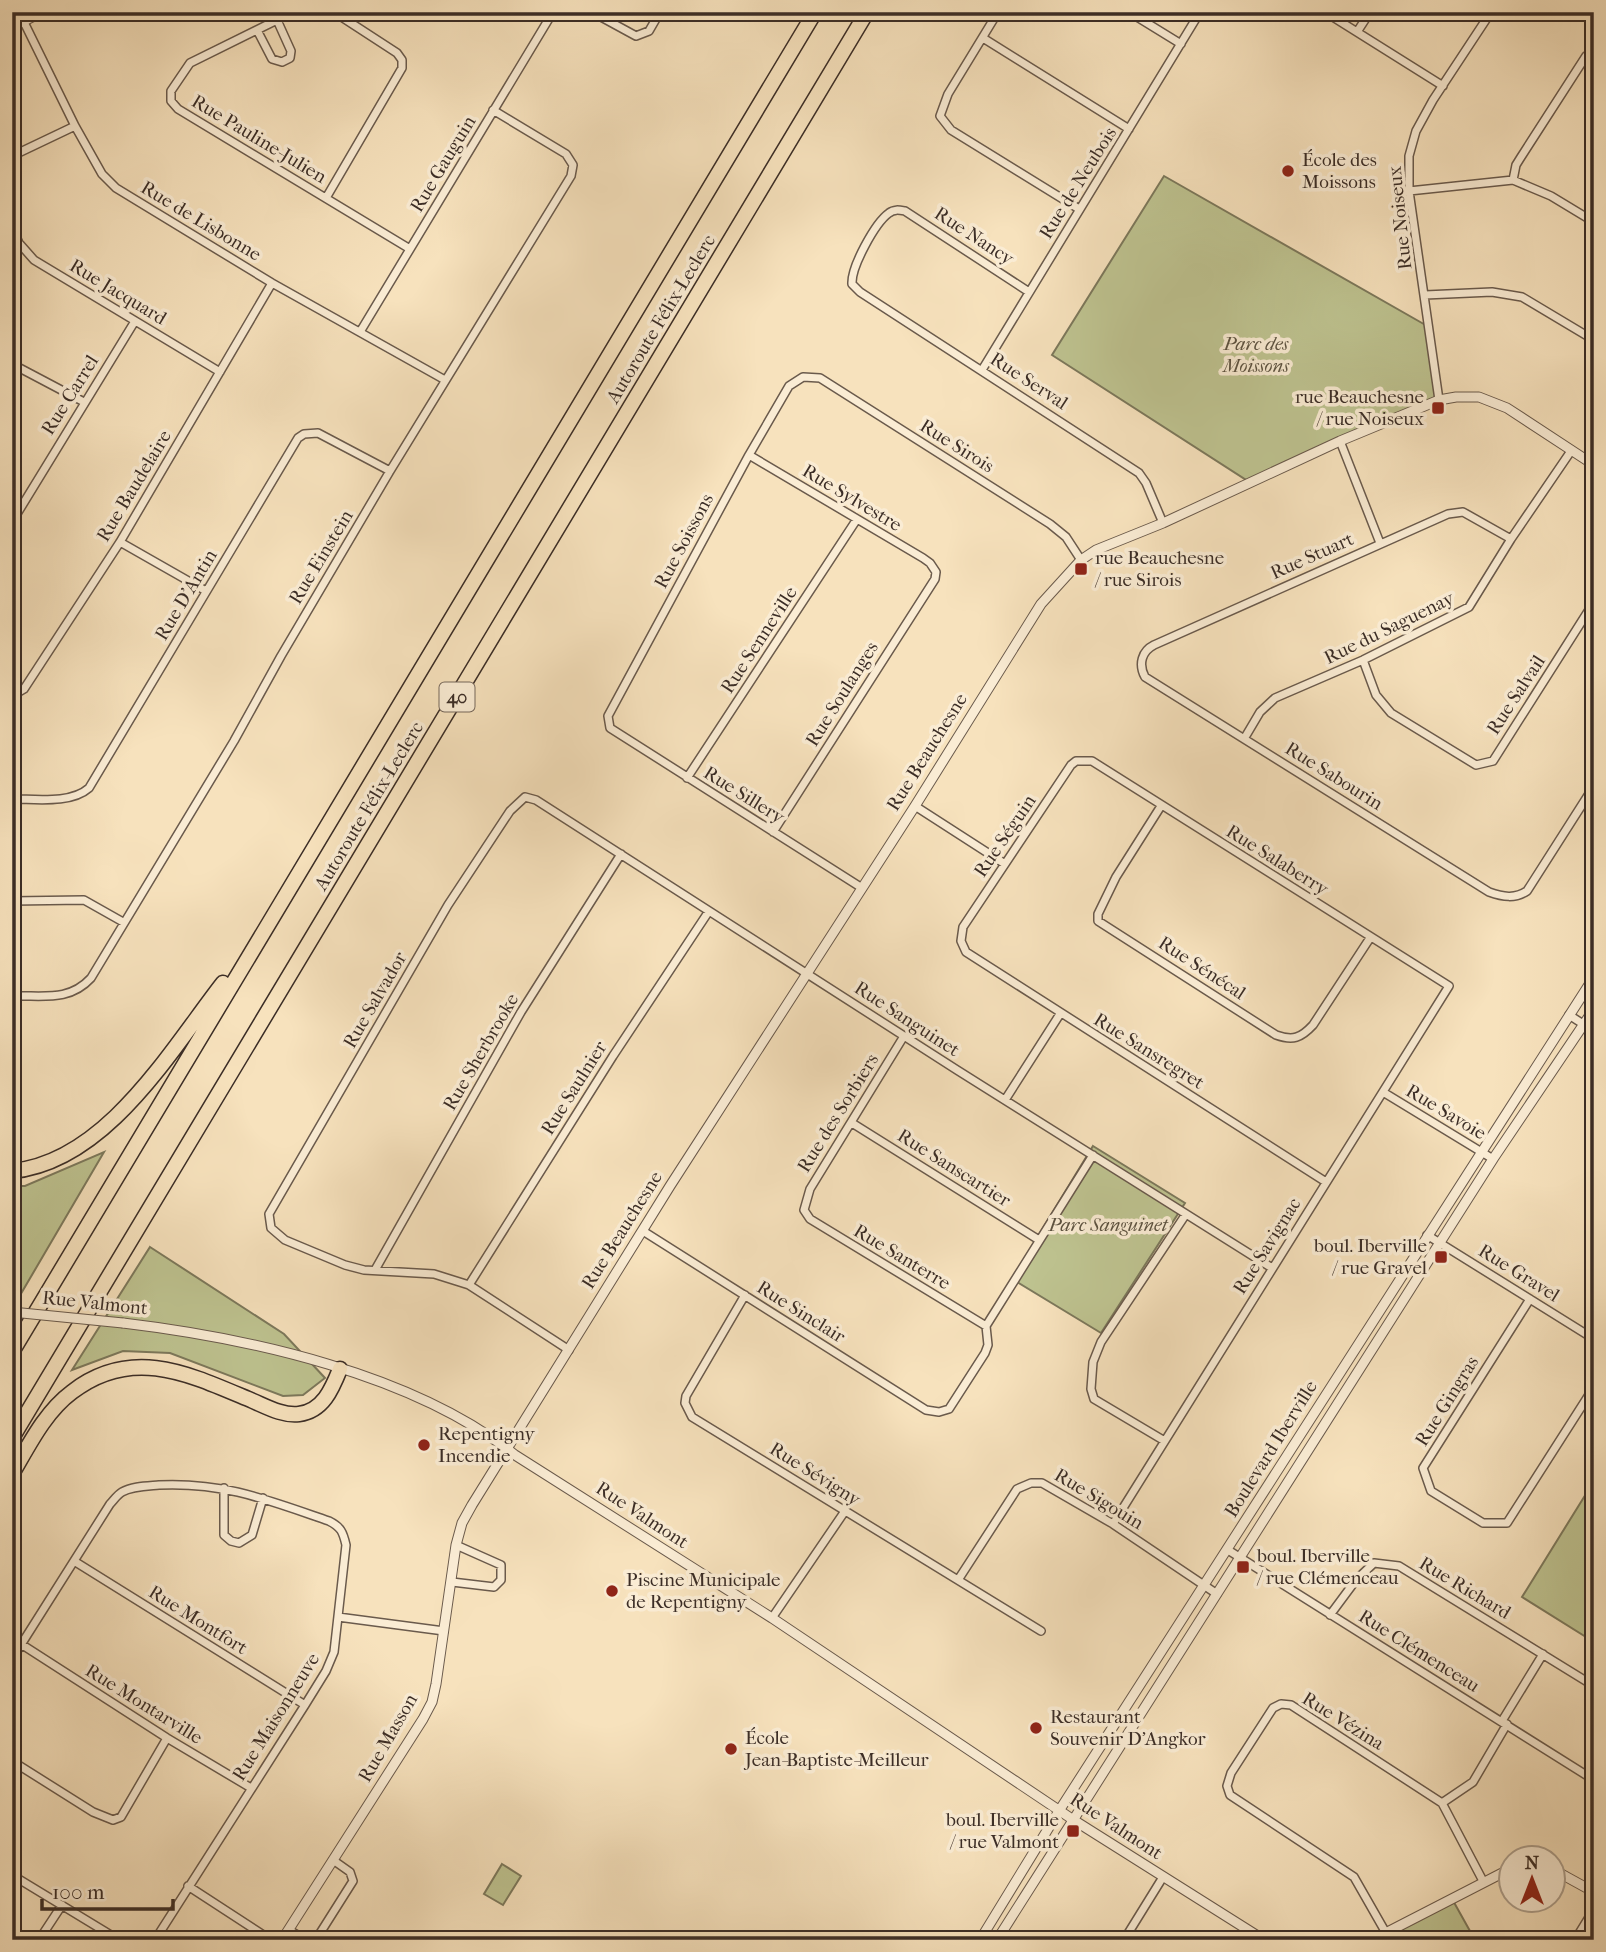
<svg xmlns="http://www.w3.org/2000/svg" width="1606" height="1952" font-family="'IM FELL French Canon',serif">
<rect width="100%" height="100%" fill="#f7e2bd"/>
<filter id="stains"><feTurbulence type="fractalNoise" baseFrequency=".00286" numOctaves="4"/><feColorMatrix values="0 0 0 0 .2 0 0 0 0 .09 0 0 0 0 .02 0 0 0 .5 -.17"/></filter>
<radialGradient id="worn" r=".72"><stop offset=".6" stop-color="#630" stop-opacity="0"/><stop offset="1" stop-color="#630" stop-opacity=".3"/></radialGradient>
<path fill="#bec390" stroke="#7c785b" stroke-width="2" d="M1164,176L1429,327L1439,400L1251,483L1052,355Z
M1093,1146L1185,1203L1101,1333L1012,1279Z
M104,1152L12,1309V1186H25Z
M150,1247L284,1334L325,1378L303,1395L283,1396L170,1353L123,1351L72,1370Z
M1594,1481V1642L1522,1597Z
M502,1864L521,1876L503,1905L484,1894Z
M1451,1897L1475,1940H1372Z"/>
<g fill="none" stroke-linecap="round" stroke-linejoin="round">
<defs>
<path id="minor" d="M19,12L75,126L102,174L116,188L272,283L445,380
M293,12L190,63L171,91V101L178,109L410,249
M592,12L636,36L649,31L660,12
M998,12L948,94L940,116L951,130L1079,209
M1129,12L1181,44
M1325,12L1443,86
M257,30L272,59L282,62L290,58L291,51L277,20
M1357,32L1370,12
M983,38L1129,129
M12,156L75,126
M1513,180L1516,165L1521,157L1586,56L1594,53
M1409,191L1513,180L1551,196L1594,222
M326,198L402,68V60L397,53L334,12
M12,228L19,243L34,260L220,372
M1029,292L905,211C899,210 894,209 889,213C875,223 851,267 852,284L860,292L1139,473L1146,483L1163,523
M1425,295L1492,292L1522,297L1594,340
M360,332L553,12
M12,364L84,402
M982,370L1200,12
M1439,400L1409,191V156L1416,131L1433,100L1491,12
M1340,441L1380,543
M749,455L923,558L930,563L936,572L935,579L773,832
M12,522L135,321
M1511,539L1463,512L1448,514L1154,645C1142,651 1138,664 1145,677L1489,892C1503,897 1515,899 1527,891L1594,786
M120,542L206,591
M1363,660L1376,695L1391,713L1476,765L1493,761L1594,602
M12,696L24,689L120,542L272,283
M1244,739L1260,712L1275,698L1363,660L1469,607L1511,539L1571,451
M687,778L857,519
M12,799C36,799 71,804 89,788L298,438L304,434L318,433L390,471
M1584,802L1594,809
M915,806L1005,864
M1161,806L1116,877L1098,914V921L1276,1035C1293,1041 1301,1038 1313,1025L1370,938
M862,888L610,728L608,716L749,455L789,386L803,377L820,378L1050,524L1066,537L1081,560
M12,901L84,900L123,922
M12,996C43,995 69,1002 91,978L234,741L281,656L390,471L571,176L573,165L566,154L493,110
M1569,1015L1594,1031
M904,1036L810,1189L804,1210L810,1219L986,1326
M1383,1092L1493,1159
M1005,1100L1060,1014
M852,1123L1039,1240
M643,1231L926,1410L939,1412L949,1409L985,1353L988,1345L986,1326L1093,1155
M1427,1235L1594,1339
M375,1270L521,1012L621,854
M469,1285L613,1056L709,911
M745,1295L686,1396L685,1403L692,1417L1041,1631
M1530,1299L1423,1468L1431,1491L1483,1523H1507L1594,1387
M569,1350L469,1285L434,1274L364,1270L345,1265L285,1240L271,1228L269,1214L448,905L510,811L525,797L536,800L957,1070L1272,1268
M1163,1440L1094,1399L1091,1389L1093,1362L1101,1342L1186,1214
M224,1488V1535L231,1541L239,1543L252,1535L263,1498
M1113,1524L1449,986L1092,761H1076L1071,765L963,927L961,941L966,952L1326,1182
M1228,1550L1594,1780
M74,1561L305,1705
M958,1580L1017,1489L1031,1483H1042L1113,1524L1217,1594
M452,1582L494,1587L501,1580V1565L456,1545
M1330,1615L1356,1580L1374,1563L1399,1566L1594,1686
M338,1617L444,1631
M772,1618L845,1511
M21,1644L167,1738L251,1788
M12,1659L110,1504C114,1500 117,1495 122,1492C132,1486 147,1486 159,1485C224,1482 268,1500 329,1521C341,1527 343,1532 346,1545L334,1652L326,1671L305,1705L155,1940
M1502,1721L1543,1654
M12,1761L93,1812L113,1820L121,1817L167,1738
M1442,1803L1473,1782L1507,1724
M12,1875L119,1940
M188,1886L271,1940
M289,1930L306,1940
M1386,1933L1354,1877L1230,1795L1227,1786L1231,1773L1273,1708L1281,1704L1291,1705L1442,1803L1483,1881
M39,1940L62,1905
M312,1940L317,1938L353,1881L350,1872L333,1860
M1124,1940L1163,1877
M1575,1940L1594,1909"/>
<path id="tertiary" d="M12,27L42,12
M123,1323C249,1338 414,1374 515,1455L772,1618L1072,1819L1264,1940
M1554,1870L1594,1892
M282,1940L423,1719L432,1702L436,1684L456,1545L462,1523L472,1505L670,1186L915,806L1041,604L1081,560L1096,550L1163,523L1340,441L1439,400L1456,397H1479L1507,408L1594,465
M980,1940L1059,1811L1594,977
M997,1940L1493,1159L1594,1009
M1372,1940L1512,1868"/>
<path id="motorway" d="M12,1171C106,1162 170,1051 223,983
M12,1352L815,12
M12,1438L867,12
M12,1474C29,1445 45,1412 72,1392C133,1345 191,1375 253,1401C267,1407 283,1416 299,1414C323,1411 332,1389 340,1369"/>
</defs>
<use href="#minor" stroke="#6a5a4c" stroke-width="10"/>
<use href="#tertiary" stroke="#6a5a4c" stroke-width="11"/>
<use href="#motorway" stroke="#3b2d26" stroke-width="17"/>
<use href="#minor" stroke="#faecd4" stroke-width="7"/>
<use href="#tertiary" stroke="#faecd4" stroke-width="9"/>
<use href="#motorway" stroke="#f7e2bd" stroke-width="14"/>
<defs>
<path id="tertiary-bridge" d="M12,1312L123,1323"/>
</defs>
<use href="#tertiary-bridge" stroke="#6a5a4c" stroke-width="11" stroke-linecap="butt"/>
<use href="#tertiary-bridge" stroke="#faecd4" stroke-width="9"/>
</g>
<g fill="#8f2418" stroke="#faecd4" stroke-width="2.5">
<circle cx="1288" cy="171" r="7"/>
<rect x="1431" y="401" width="14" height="14" rx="3.5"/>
<rect x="1074" y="562" width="14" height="14" rx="3.5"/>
<rect x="1434" y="1250" width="14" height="14" rx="3.5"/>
<circle cx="424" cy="1445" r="7"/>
<rect x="1236" y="1560" width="14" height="14" rx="3.5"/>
<circle cx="612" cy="1591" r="7"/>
<circle cx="1036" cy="1728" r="7"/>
<circle cx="731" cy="1749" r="7"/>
<rect x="1066" y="1824" width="14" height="14" rx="3.5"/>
</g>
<g text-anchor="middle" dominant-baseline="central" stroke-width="7" stroke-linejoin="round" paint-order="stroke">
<rect fill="#faecd4" stroke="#74665a" stroke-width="2" x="439.5" y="682.5" width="35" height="29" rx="5"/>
<g font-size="18" font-weight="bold" fill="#3b2d26">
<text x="457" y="697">40</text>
</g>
<g font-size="19" fill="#3b2d26" stroke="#faecd4">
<text transform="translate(259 139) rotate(31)">Rue Pauline-Julien</text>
<text transform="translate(443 164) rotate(-59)">Rue Gauguin</text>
<text transform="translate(1078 183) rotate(-58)">Rue de Neubois</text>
<text transform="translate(1400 218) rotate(-96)">Rue Noiseux</text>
<text transform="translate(201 221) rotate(31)">Rue de Lisbonne</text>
<text transform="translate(974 236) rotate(33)">Rue Nancy</text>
<text transform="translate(118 292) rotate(31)">Rue Jacquard</text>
<text transform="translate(661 319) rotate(-59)">Autoroute Félix-Leclerc</text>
<text transform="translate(1029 381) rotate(33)">Rue Serval</text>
<text transform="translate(70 395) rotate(-58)">Rue Carrel</text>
<text transform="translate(957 446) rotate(32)">Rue Sirois</text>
<text transform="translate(134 486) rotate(-59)">Rue Baudelaire</text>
<text transform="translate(852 498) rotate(31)">Rue Sylvestre</text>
<text transform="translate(684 541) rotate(-62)">Rue Soissons</text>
<text transform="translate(1312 556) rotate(-24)">Rue Stuart</text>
<text transform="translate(321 557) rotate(-59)">Rue Einstein</text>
<text transform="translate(186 595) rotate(-59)">Rue D'Antin</text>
<text transform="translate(1389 628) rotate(-26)">Rue du Saguenay</text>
<text transform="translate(759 640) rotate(-57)">Rue Senneville</text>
<text transform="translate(842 694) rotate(-58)">Rue Soulanges</text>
<text transform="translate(1516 695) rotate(-57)">Rue Salvail</text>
<text transform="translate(927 752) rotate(-58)">Rue Beauchesne</text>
<text transform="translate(1334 776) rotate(32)">Rue Sabourin</text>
<text transform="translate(744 795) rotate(32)">Rue Sillery</text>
<text transform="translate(369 806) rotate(-59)">Autoroute Félix-Leclerc</text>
<text transform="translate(1005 836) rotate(-56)">Rue Séguin</text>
<text transform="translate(1277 860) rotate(32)">Rue Salaberry</text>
<text transform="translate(1202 968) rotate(33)">Rue Sénécal</text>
<text transform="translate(375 1000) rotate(-60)">Rue Salvador</text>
<text transform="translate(907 1019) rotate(33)">Rue Sanguinet</text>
<text transform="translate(1149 1051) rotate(32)">Rue Sansregret</text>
<text transform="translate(481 1052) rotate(-60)">Rue Sherbrooke</text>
<text transform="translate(574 1088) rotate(-58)">Rue Saulnier</text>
<text transform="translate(1446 1112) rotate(31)">Rue Savoie</text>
<text transform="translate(838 1113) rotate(-58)">Rue des Sorbiers</text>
<text transform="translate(954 1168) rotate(32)">Rue Sanscartier</text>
<text transform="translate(622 1230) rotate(-58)">Rue Beauchesne</text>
<text transform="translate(1267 1246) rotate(-58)">Rue Savignac</text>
<text transform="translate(902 1257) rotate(31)">Rue Santerre</text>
<text transform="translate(1519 1273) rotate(32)">Rue Gravel</text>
<text transform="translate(95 1303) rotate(6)">Rue Valmont</text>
<text transform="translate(801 1312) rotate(32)">Rue Sinclair</text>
<text transform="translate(1447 1401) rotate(-58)">Rue Gingras</text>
<text transform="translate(1271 1449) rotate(-58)">Boulevard Iberville</text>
<text transform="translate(815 1474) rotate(32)">Rue Sévigny</text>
<text transform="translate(1099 1499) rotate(31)">Rue Sigouin</text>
<text transform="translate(642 1515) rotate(33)">Rue Valmont</text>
<text transform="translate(1465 1588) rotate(31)">Rue Richard</text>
<text transform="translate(198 1620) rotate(32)">Rue Montfort</text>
<text transform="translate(1419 1651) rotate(32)">Rue Clémenceau</text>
<text transform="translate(144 1704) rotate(32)">Rue Montarville</text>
<text transform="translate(276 1717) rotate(-58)">Rue Maisonneuve</text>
<text transform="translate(1343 1721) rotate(32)">Rue Vézina</text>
<text transform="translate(388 1738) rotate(-60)">Rue Masson</text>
<text transform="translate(1116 1826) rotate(33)">Rue Valmont</text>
</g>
<g font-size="19" fill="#3b2d26" stroke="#faecd4" text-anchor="start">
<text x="1302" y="160">École des<tspan x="1302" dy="22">Moissons</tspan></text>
<text x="1424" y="397" text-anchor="end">rue Beauchesne<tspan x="1424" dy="22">/ rue Noiseux</tspan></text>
<text x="1095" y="558">rue Beauchesne<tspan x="1095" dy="22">/ rue Sirois</tspan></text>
<text x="1427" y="1246" text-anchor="end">boul. Iberville<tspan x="1427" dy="22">/ rue Gravel</tspan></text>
<text x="438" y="1434">Repentigny<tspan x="438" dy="22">Incendie</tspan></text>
<text x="1257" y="1556">boul. Iberville<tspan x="1257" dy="22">/ rue Clémenceau</tspan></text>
<text x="626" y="1580">Piscine Municipale<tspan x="626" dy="22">de Repentigny</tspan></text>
<text x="1050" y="1717">Restaurant<tspan x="1050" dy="22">Souvenir D'Angkor</tspan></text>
<text x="745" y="1738">École<tspan x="745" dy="22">Jean-Baptiste-Meilleur</tspan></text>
<text x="1059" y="1820" text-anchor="end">boul. Iberville<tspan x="1059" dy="22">/ rue Valmont</tspan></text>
</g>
<g font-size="19" font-style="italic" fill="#5c5240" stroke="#faecd4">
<text x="1256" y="344">Parc des<tspan x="1256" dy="22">Moissons</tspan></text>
<text x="1108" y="1225">Parc Sanguinet</text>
</g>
</g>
<rect width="1606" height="1952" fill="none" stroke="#f7e2bd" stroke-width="42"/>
<rect x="14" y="14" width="1578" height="1924" fill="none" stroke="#3b2d26" stroke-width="3.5"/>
<rect x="21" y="21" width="1564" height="1910" fill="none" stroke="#3b2d26" stroke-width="2"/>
<g transform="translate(1532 1879)"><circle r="33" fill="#faecd4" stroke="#aea08e" stroke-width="2"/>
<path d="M0-5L12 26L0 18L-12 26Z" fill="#8f2418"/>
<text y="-10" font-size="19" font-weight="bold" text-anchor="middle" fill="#3b2d26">N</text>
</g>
<path d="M42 1899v10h131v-10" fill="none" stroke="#3b2d26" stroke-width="3.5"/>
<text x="52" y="1899" font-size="21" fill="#3b2d26" stroke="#faecd4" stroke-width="5" paint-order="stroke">100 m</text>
<rect width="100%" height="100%" filter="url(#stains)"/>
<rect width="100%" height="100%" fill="url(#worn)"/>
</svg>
